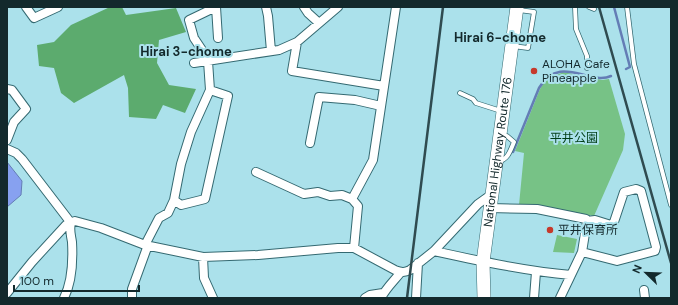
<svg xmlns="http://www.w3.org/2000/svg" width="678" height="305" font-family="'DM Sans','Noto Sans JP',sans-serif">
<rect width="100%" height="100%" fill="#abe1eb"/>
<path fill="#77c286" d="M563,72L602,80L609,79L625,134L623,150L594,216L536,205H519L524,153L515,151L540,89L545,81Z
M557,235L577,239L574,253L553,252Z"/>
<path fill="#5cab6e" d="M110,7H122L126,15L176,8L186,32L159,40L157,63L169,85L196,89L185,113L163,105L156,119L129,117L128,88L124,75L74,103L61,93L54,68L39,66L37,45L54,42L71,25Z"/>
<path fill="#87a1f0" stroke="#647db5" d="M7,162L22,181L21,195L7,207Z"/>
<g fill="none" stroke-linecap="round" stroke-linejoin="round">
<path stroke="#647db5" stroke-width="2.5" d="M614,7L630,67L626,69
M513,152L539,88C560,53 589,86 611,76"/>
<defs>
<path id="service" d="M575,7L576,29L587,56V68
M589,7L594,9
M627,7L634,64L671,205
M513,46L528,48L534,12L519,10
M460,93L473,99L476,103L501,111
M499,161C508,160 511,149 514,142L507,136H502"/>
<path id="minor" d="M26,7L34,18L58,7
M216,7L218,38
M266,7L268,16L271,51
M304,7L308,13L319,23
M297,42L292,71L384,86
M205,61L202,50L194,38L189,20L216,7
M194,63L279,50L297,42L338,7
M7,89L12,90L26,109L14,122L7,140
M310,143L319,97L355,100L381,106
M7,149L16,153L22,159L71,223C69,230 71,235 72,242C73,260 72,282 64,298
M256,172L304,194L318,192L330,196L342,195L352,199L358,206L354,248
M352,199L373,160L396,7
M174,200L181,205L205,199L228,96L210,90
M490,208L537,209L586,219L587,221L582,252L560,298
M145,245L159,218L168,213L174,200L181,164L191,132L210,90L208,61
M434,251C480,261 525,271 571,275
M582,252L617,261L655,251L656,247L641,191L636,189L624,192L614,222L611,225L595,220L587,221
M203,257L204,278L213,298
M644,290L645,298
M7,293L32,262L66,225L75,221L101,228L145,245L203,257L258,255L338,248H354L395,270C401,272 404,273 410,270L434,251L478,204L492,194
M132,298V289L148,245
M365,298L370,295L383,293
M381,298C386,288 394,281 401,272
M416,298L418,263
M534,298L536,272"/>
<g id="trunk">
<path id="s1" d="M484,298L483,262L517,7"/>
</g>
</defs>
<use href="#service" stroke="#346971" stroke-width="5.5"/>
<use href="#minor" stroke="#346971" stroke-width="10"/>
<use href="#trunk" stroke="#346971" stroke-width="14"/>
<use href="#service" stroke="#fff" stroke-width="4"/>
<use href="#minor" stroke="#fff" stroke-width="8"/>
<use href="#trunk" stroke="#fff" stroke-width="13"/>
<path stroke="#2f4b50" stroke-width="2.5" d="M599,7L671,263
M407,298L443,7"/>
</g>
<g fill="#c6392b" stroke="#abe1eb" stroke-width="1.5">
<circle cx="534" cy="71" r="4"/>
<circle cx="550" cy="230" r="4"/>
</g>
<g text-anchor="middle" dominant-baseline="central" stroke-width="4" stroke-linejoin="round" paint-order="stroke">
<g font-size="12" fill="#13292c" stroke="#abe1eb" text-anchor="start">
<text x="542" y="64">ALOHA Cafe<tspan x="542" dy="14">Pineapple</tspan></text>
<text x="558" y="230">平井保育所</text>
</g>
<g font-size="12" fill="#003d15" stroke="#abe1eb">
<text x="574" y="138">平井公園</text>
</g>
<g font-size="12" fill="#13292c" stroke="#abe1eb">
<text stroke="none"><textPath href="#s1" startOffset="147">National Highway Route 176</textPath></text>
</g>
<g font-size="13" font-weight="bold" fill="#13292c" stroke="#abe1eb">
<text x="500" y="37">Hirai 6-chome</text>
<text x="186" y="51">Hirai 3-chome</text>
</g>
</g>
<rect width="678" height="305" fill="none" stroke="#13292c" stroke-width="16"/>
<g transform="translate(646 273) rotate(293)" stroke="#abe1eb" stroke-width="3" paint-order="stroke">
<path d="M0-3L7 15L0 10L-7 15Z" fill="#13292c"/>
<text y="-6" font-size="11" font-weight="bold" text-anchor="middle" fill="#13292c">N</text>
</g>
<path d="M14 285v6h125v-6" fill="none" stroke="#13292c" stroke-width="2"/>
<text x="20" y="285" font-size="12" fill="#13292c" stroke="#abe1eb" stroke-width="3" paint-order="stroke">100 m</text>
</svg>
